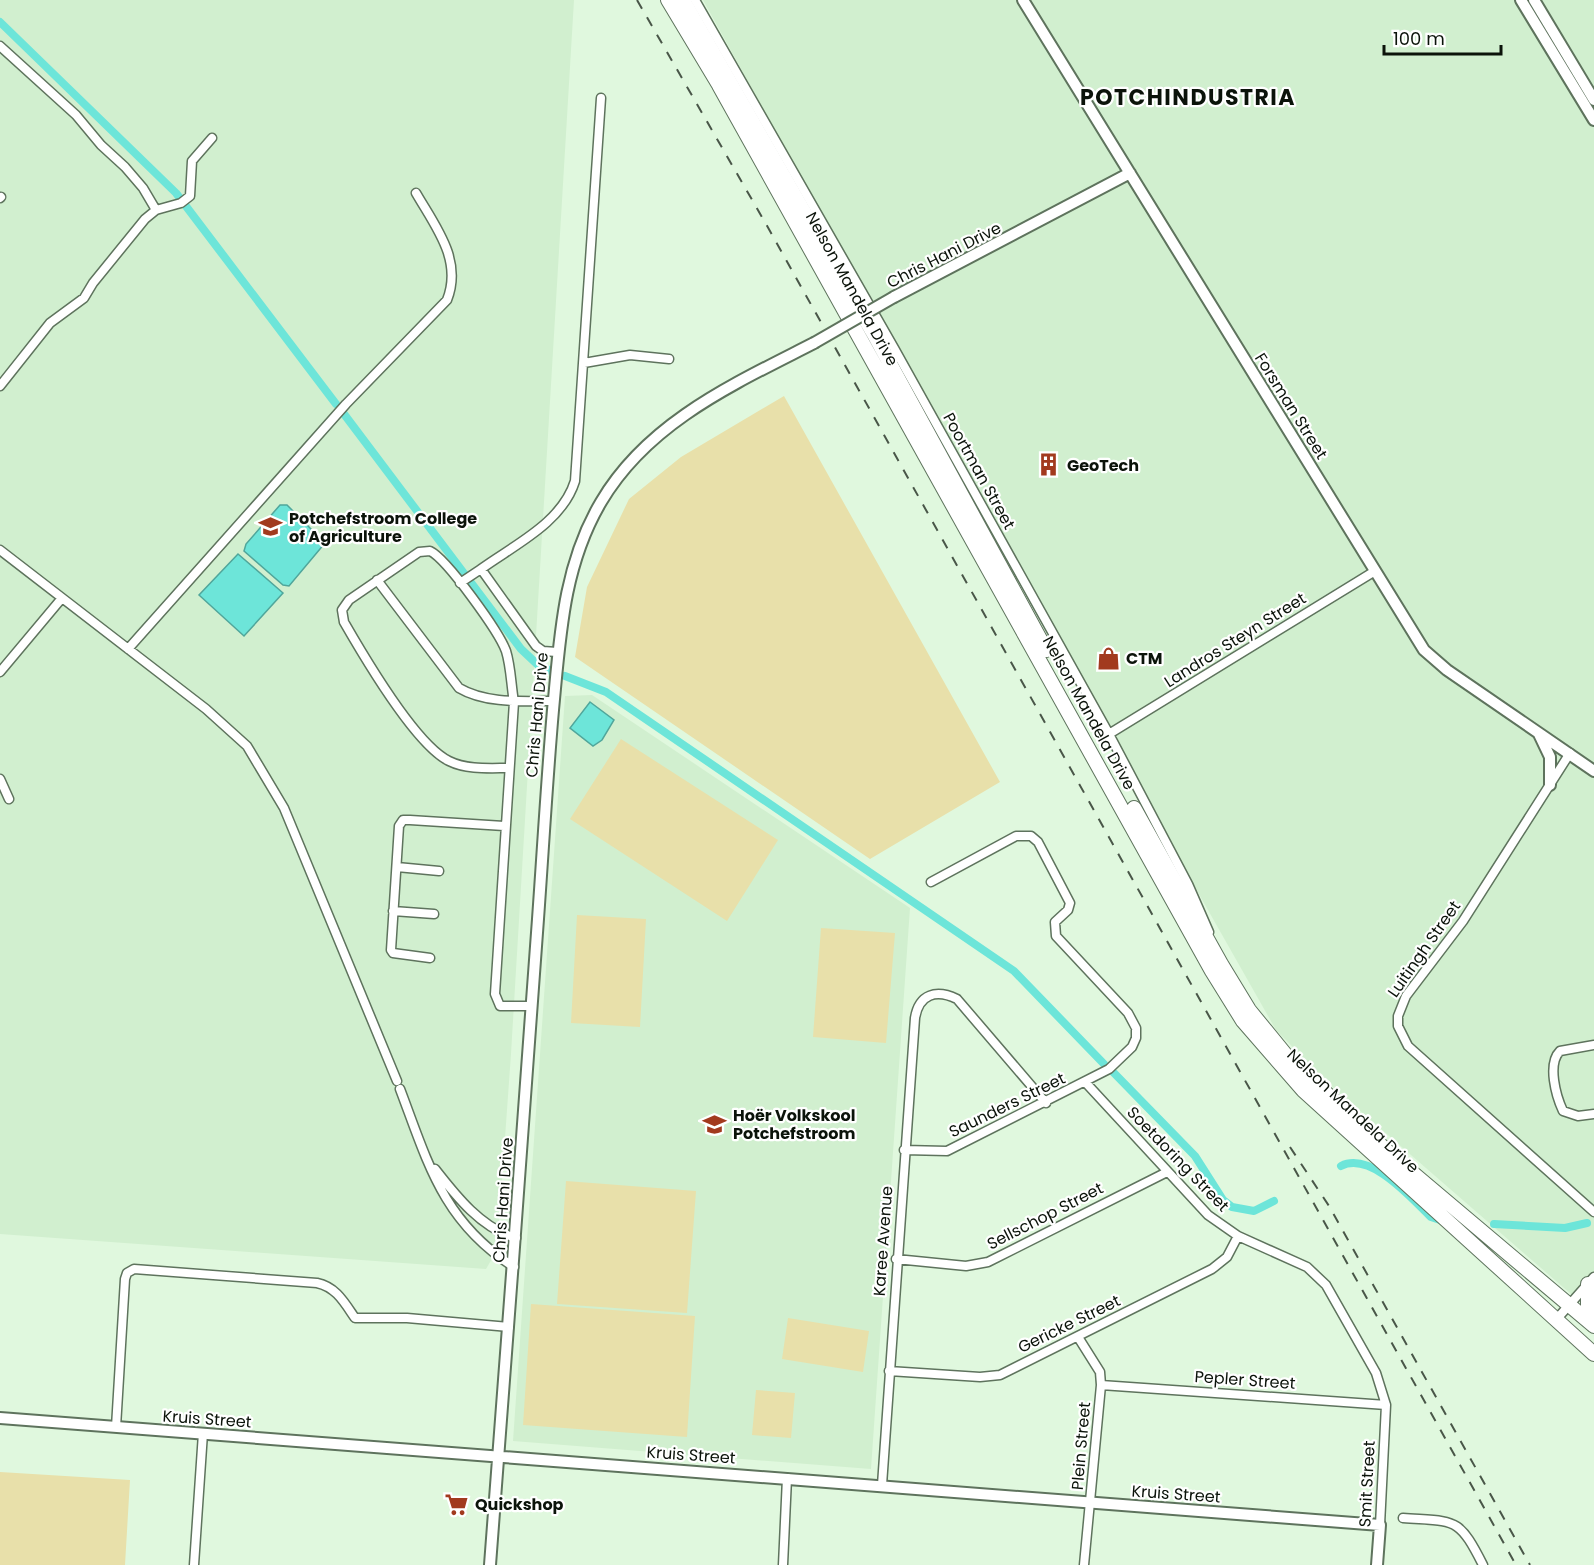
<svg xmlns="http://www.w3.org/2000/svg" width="1594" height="1565" font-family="Poppins,sans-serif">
<rect width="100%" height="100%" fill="#e0f8de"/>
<path fill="#d1efcf" d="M0,0H574L511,1054L497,1250L486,1269L0,1234Z
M703,0H1594V1314L1327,1082L1276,1030L1102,723Z
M592,695L910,908L871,1469L513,1441L565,696Z"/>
<path fill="#e8e0aa" d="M784,396L1000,782L870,859L575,657L587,587L629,499L681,457Z
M621,739L778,840L727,921L570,819Z
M577,915L646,919L640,1027L571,1023Z
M821,928L895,933L886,1043L813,1037Z
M566,1181L696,1191L687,1313L557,1304Z
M531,1304L695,1316L687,1437L523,1425Z
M788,1318L869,1331L863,1372L782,1359Z
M756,1390L795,1393L791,1438L752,1435Z
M0,1472L130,1480L125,1565H0Z"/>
<path fill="#6de5d9" stroke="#50a69b" stroke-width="1.5" d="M280,505H287L325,543L289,586L283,585L244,551L246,544Z
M238,554L283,593L244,636L199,595Z
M590,702L614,720L602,740L593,746L570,728Z"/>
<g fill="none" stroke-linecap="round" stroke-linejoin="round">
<path stroke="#6de5d9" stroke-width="8" d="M0,22L176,193L336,404
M344,414L521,649L538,665L551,671
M565,676L606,692L1014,971L1104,1064
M1114,1073L1195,1156L1223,1200L1232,1207L1254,1211L1274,1201
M1341,1166C1371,1151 1411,1198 1431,1217L1440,1220
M1494,1224L1565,1228L1587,1223"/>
<defs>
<path id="minor" d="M695,0L894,348L1109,734L1188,884L1209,932
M0,46L76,115L101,145L125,167L143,188L156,210
M0,198L1,197
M584,363L630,355L669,359
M0,386L50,323L84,298L93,283L145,219L156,210L181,203L190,196L192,161L212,138
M0,550L206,709L247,746L284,808L397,1081
M377,580L459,688C486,704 524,701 554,701
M460,583L481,569
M128,649L346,404L447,300C463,260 435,226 416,193
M557,652L543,651L536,646L481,569C514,545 562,523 575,481L601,98
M0,672L62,598
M1109,734L1375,571
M1570,753L1463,921L1406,996L1398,1016V1026L1408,1046L1594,1212
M509,768C490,768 467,770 449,761C416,745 363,655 344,622L342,610L349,600L419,552L430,551C447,559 499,632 506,651C511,667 511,685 514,702L495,994L500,1006H531
M0,779L9,799
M397,867L439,871
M393,911L434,914
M430,958L393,953L391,950L399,826L403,820H410L504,826
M1594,1045L1560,1051C1547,1064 1556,1096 1563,1111L1578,1116L1594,1114
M1086,1083L1208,1215L1238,1236L1307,1267L1326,1285L1376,1373L1386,1405L1380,1525
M400,1089C428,1163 443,1222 514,1267
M904,1150L947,1151L1109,1069L1132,1047L1136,1038V1028L1128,1013L1056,936L1055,922L1068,910L1070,903L1038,842L1031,836H1016L931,882
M435,1169C456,1196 482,1229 516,1238
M896,1259L966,1266L988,1262L1167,1172
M1555,1321L1594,1277
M1078,1337L1100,1372L1101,1385L1084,1565
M889,1371L980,1377L1000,1375L1212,1269L1227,1257L1238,1236
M1101,1385L1386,1405
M116,1427L125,1279L127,1273L134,1269L317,1283C336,1287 344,1302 355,1318H407L509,1327
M882,1485L915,1018C919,994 936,989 957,999L1046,1103
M1403,1518C1456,1522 1458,1516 1483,1565
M194,1565L203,1433
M783,1565L787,1478"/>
<path id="tertiary" d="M1023,0L1424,650L1447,670L1594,771
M1521,0L1594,120
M1534,0L1594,100
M894,297L1130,173
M1539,734L1550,757V785
M0,1418L1380,1525L1377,1565
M490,1565C507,1350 522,1134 538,919C543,849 547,779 553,710C560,637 563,566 601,502C648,422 734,384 814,343"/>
<path id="trunk" d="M668,0L719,85L1212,971L1243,1021L1303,1090L1594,1354
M683,0L875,336L1046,650
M1134,808L1221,964L1249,1010L1285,1054L1389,1153L1594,1326
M1588,1284V1307L1594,1325"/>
</defs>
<use href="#minor" stroke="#5e735d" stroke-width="11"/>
<use href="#tertiary" stroke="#5e735d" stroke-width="14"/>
<use href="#trunk" stroke="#5e735d" stroke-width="16"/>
<use href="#minor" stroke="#fff" stroke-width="8"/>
<use href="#tertiary" stroke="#fff" stroke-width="10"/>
<use href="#trunk" stroke="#fff" stroke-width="14"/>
<path stroke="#495648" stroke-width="2" stroke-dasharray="10 10" stroke-linecap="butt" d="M637,0L766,224L1516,1565
M1290,1147L1329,1206L1530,1565"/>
<defs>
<path id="tertiary-bridge" d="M814,343L894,297"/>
</defs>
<use href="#tertiary-bridge" stroke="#5e735d" stroke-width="14" stroke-linecap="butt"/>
<use href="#tertiary-bridge" stroke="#fff" stroke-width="10"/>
</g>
<defs>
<symbol id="building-bare" viewBox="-9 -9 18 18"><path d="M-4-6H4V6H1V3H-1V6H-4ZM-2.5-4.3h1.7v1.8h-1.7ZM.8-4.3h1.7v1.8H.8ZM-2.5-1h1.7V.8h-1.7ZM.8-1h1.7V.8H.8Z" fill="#a23a1e" stroke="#fff" stroke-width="2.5" paint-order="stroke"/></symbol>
<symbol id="university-bare" viewBox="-9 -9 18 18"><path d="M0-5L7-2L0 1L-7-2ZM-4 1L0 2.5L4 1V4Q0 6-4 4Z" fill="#a23a1e" stroke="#fff" stroke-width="2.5" paint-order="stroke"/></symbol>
<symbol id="shop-bare" viewBox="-9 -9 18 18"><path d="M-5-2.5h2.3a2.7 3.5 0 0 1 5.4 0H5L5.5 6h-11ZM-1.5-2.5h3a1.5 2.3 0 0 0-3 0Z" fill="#a23a1e" stroke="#fff" stroke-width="2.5" paint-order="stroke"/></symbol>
<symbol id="school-bare" viewBox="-9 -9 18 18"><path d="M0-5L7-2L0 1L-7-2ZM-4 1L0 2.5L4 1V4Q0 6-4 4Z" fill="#a23a1e" stroke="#fff" stroke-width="2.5" paint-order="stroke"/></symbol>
<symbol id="supermarket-bare" viewBox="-9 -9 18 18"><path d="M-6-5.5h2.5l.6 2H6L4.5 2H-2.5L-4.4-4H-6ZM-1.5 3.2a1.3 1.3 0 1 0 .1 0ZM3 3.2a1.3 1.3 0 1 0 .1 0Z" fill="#a23a1e" stroke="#fff" stroke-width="2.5" paint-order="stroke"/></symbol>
</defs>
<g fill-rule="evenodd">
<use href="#building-bare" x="1032" y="448" width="33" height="33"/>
<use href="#university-bare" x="254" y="510" width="33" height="33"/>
<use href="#shop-bare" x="1092" y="642" width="33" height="33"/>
<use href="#school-bare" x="698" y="1108" width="33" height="33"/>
<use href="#supermarket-bare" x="440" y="1488" width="33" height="33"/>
</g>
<g text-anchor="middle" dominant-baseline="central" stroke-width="4.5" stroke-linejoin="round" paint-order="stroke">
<g font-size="16" fill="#0b130a" stroke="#fff">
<text transform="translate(944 255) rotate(-27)">Chris Hani Drive</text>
<text transform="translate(852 289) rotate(61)">Nelson Mandela Drive</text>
<text transform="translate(1291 406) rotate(58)">Forsman Street</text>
<text transform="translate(979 471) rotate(61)">Poortman Street</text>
<text transform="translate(1235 640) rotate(-32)">Landros Steyn Street</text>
<text transform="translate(1089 713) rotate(61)">Nelson Mandela Drive</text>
<text transform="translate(537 715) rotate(-85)">Chris Hani Drive</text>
<text transform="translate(1424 949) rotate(-55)">Luitingh Street</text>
<text transform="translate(1007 1105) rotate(-26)">Saunders Street</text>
<text transform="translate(1353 1111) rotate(43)">Nelson Mandela Drive</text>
<text transform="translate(1178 1159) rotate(46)">Soetdoring Street</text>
<text transform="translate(503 1200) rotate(-86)">Chris Hani Drive</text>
<text transform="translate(1045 1216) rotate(-27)">Sellschop Street</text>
<text transform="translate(883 1241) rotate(-86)">Karee Avenue</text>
<text transform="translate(1069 1324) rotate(-26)">Gericke Street</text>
<text transform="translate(1245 1380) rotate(4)">Pepler Street</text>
<text transform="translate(207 1419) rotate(4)">Kruis Street</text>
<text transform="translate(1081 1446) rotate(-85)">Plein Street</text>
<text transform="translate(691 1455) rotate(4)">Kruis Street</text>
<text transform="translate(1367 1484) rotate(-87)">Smit Street</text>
<text transform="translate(1176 1494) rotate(4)">Kruis Street</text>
</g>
<g font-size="16" font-weight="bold" fill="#0b130a" stroke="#fff" text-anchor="start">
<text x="1067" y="465">GeoTech</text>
<text x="289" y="518">Potchefstroom College<tspan x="289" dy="18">of Agriculture</tspan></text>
<text x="1126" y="658">CTM</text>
<text x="733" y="1115">Hoër Volkskool<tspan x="733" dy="18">Potchefstroom</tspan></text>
<text x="475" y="1504">Quickshop</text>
</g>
<g font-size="22" font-weight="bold" letter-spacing="1.5" fill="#0b130a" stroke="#fff">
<text x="1188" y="97">POTCHINDUSTRIA</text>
</g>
</g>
<path d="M1384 45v9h117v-9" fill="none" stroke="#0b130a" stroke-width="3"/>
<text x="1393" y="45" font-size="18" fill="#0b130a" stroke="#ffffff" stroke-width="4.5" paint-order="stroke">100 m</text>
</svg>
